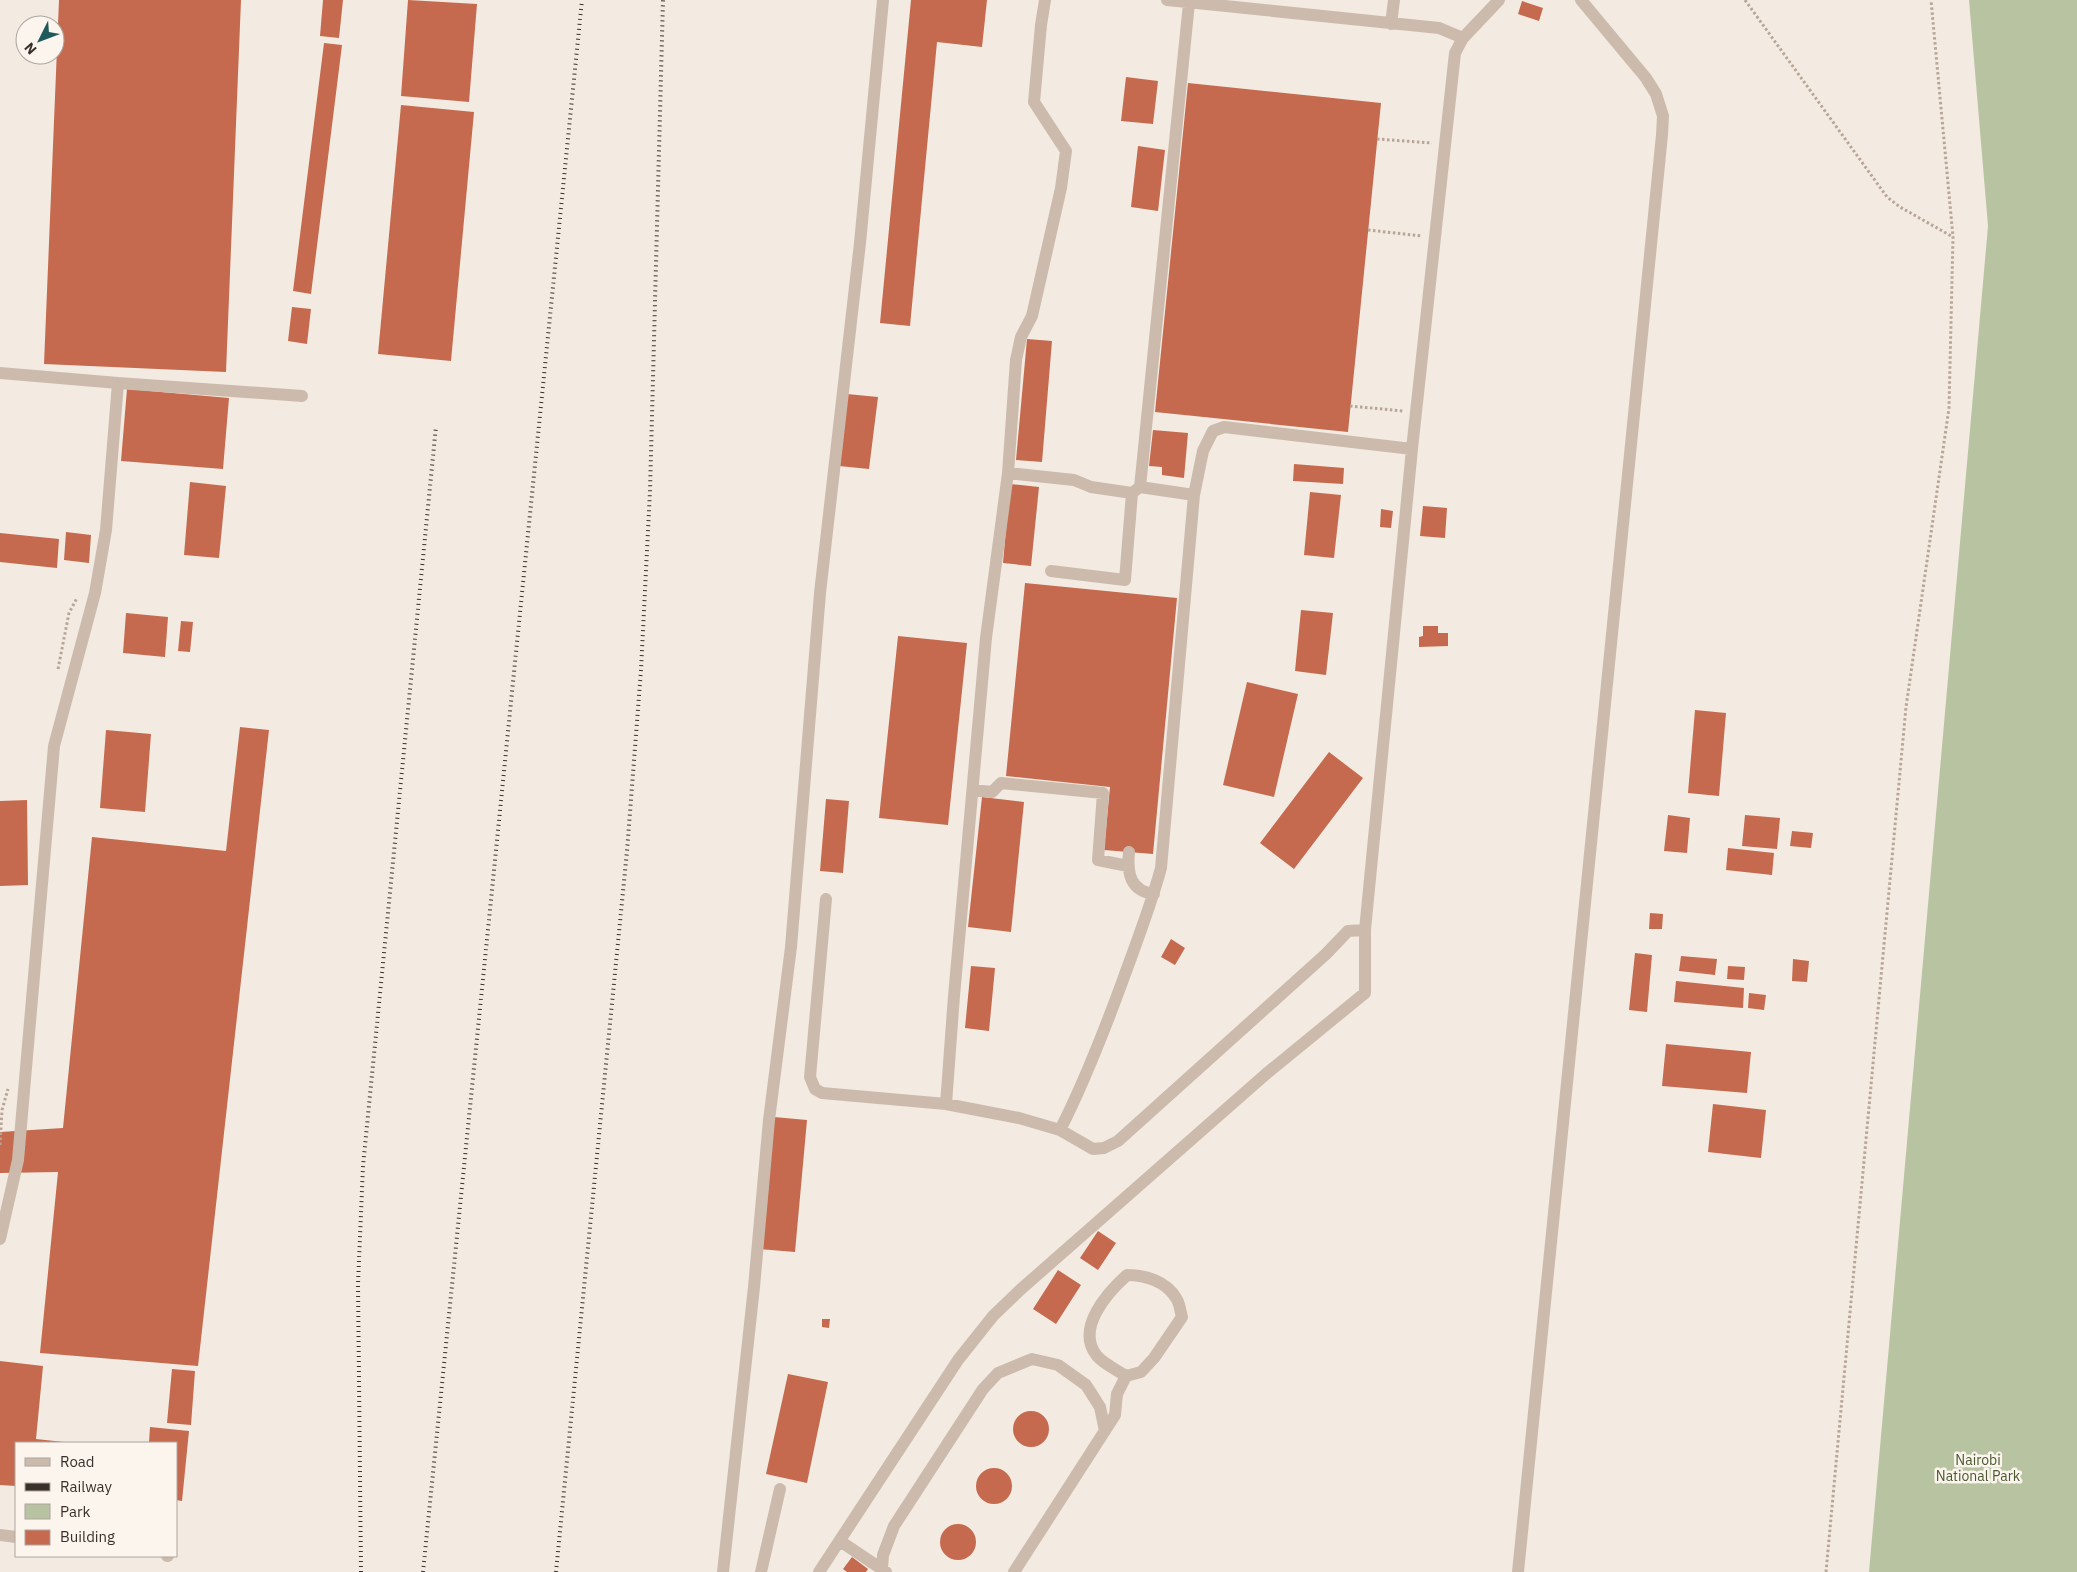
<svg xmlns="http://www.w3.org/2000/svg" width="2077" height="1572" font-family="'IBM Plex Sans',sans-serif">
<rect width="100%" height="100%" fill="#f3ebe1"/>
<path fill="#b8c3a1" d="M1969,0H2077V1572H1869L1988,226Z"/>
<path fill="#c56a4e" d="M59,0H241L226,372L44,364Z
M323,0H343L339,38L320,36Z
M408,0L477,4L469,102L401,96Z
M911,0H987L982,47L937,42L910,326L880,323Z
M1522,1L1543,8L1539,21L1518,14Z
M324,43L342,45L311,294L293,291Z
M1126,77L1158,81L1153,124L1121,121Z
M1188,83L1381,103L1348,432L1155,412Z
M401,105L474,112L451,361L378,354Z
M1138,146L1165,150L1158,211L1131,207Z
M292,307L311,309L307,344L288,341Z
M1027,339L1052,341L1042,462L1016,460Z
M127,389L229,398L223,469L121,461Z
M847,394L878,397L869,469L839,466Z
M1153,430L1188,433L1184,478L1162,475V467L1149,466Z
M1294,464L1344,468L1343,484L1293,481Z
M190,482L226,486L219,558L184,555Z
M1010,484L1039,487L1031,566L1003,563Z
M1310,492L1341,495L1334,558L1304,555Z
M1423,506L1447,508L1445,538L1420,536Z
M1381,509L1393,511L1391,528L1380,527Z
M66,532L91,535L89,563L64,560Z
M0,533L59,539L57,568L0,562Z
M1025,583L1177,598L1153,854L1104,850L1110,787L1006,776Z
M1301,610L1333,613L1326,675L1295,671Z
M126,613L168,617L165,657L123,653Z
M181,621L193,622L190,652L178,651Z
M1423,626H1438V633H1448V646L1419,647V637L1423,636Z
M898,636L967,643L948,825L879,818Z
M1247,682L1298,694L1274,797L1223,785Z
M1695,710L1726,713L1719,796L1688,793Z
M240,727L269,730L198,1366L40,1353L58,1172L0,1173V1132L63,1128L92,837L226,851Z
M106,730L151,734L145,812L100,808Z
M1329,752L1363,778L1294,869L1260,843Z
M982,797L1024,802L1011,932L968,927Z
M826,799L849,801L843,873L820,871Z
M27,800L28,885L0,886V801Z
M1668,815L1690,818L1687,853L1664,851Z
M1745,815L1780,818L1777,849L1742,846Z
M1792,831L1813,833L1811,848L1790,846Z
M1728,848L1774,853L1772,875L1726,870Z
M1650,913L1663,914L1662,929H1649Z
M1171,939L1185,948L1175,965L1161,957Z
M1635,953L1652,955L1647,1012L1629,1010Z
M1681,956L1717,959L1715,975L1679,971Z
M1793,959L1809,961L1807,982L1792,981Z
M971,966L995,968L989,1031L965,1028Z
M1728,966L1745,967L1744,980L1727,979Z
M1676,981L1744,988L1743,1008L1674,1002Z
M1749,993L1766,995L1764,1010L1748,1008Z
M1666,1044L1751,1052L1747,1093L1662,1086Z
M1713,1104L1766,1110L1761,1158L1708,1152Z
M774,1117L807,1120L795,1252L760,1249Z
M1098,1231L1116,1243L1098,1270L1080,1258Z
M1058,1270L1081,1285L1056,1324L1033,1309Z
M822,1319H830L829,1328L822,1327Z
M0,1361L43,1366L36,1439L64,1442L16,1443V1486L0,1485Z
M172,1369L195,1371L191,1425L167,1423Z
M788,1374L828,1382L807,1483L766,1474Z
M1013 1429a18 18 0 1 1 36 0a18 18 0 1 1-36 0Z
M150,1427L189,1431L182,1501L176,1500V1443H149Z
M976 1486a18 18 0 1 1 36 0a18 18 0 1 1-36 0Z
M940 1542a18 18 0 1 1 36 0a18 18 0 1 1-36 0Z
M852,1557L868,1569L866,1572H847L843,1569Z"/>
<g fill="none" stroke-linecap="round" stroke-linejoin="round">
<path stroke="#b8a597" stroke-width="3" stroke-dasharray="2.5 2.5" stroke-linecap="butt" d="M1745,0L1887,197L1900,207L1953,237
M1377,139L1432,143
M1368,230L1422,236
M1350,406L1403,411
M58,669L69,613L77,598
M0,1145L2,1110L8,1089
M1826,1572L1906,707L1949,408L1953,237L1931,0"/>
<path stroke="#ccbbad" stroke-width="12" d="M1167,0L1439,28L1463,38L1499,0
M1391,24L1394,0
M0,373L118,383L106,530L95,593L54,746L18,1160L0,1239
M118,383L302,396
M1008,473L1074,480L1091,487L1132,493L1140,487L1194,495
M1140,487L1189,3
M1051,571L1125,580L1132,493
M973,790L992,792L1001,783L1103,793L1098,860L1128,866
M1129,852C1127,873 1130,891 1154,894
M826,899L810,1077L815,1089L822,1093L946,1104L1019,1118L1060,1130L1093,1149L1104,1148L1118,1141L1326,954L1348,931L1365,930
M946,1104L954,996L986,638L1008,473L1016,360L1021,337L1032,316L1061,188L1066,151L1034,102L1041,25L1045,0
M1060,1130C1085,1081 1105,1029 1124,977C1137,941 1151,905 1161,868L1194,495L1203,451L1213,431L1224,427L1412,449
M1127,1275C1145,1275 1166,1281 1176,1298C1180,1303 1180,1311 1182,1317L1154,1358L1141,1372L1126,1376C1117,1370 1104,1364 1097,1356C1075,1329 1107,1293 1127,1275Z
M0,1535L16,1537
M840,1541L886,1572
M167,1556H168
M882,1568L883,1555L894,1526L983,1389L998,1373L1032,1359L1058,1365L1086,1385L1100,1407L1105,1431
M723,1572L754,1287L769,1120L791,947L820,593L860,243L883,0
M761,1572L780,1489
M819,1572L958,1360L993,1316L1020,1290L1266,1074L1365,993V930L1412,449L1455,53L1463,38
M1014,1572L1115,1415L1117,1394L1126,1376
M1518,1572L1662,135L1663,116L1656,94L1646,78L1581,0"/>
<path stroke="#3a302b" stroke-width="4" stroke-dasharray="1 4" stroke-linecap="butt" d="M361,1572L358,1284L363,1166L436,426
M423,1572L582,0
M556,1572L627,851L641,670L650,491L663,0"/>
</g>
<g text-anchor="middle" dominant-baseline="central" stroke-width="5" stroke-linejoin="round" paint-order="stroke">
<g font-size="14" fill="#4a592f" stroke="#fbf5ee">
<text x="1978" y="1460">Nairobi<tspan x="1978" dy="16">National Park</tspan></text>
</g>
</g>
<rect x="15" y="1442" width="162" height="115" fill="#fbf5ee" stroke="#aea6a0"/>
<rect x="25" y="1458" width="25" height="8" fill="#ccbbad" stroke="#aea6a0"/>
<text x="60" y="1467" font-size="15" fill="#3a302b">Road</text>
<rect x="25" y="1483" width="25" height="8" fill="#3a302b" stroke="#aea6a0"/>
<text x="60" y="1492" font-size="15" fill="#3a302b">Railway</text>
<rect x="25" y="1504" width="25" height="15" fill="#b8c3a1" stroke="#aea6a0"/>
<text x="60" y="1517" font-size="15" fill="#3a302b">Park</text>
<rect x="25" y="1530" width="25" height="15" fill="#c56a4e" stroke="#aea6a0"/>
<text x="60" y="1542" font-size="15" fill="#3a302b">Building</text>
<g transform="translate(40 40) rotate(228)"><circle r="24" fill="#fbf5ee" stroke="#aea6a0"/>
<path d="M0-4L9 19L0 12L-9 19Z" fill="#20595c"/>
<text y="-8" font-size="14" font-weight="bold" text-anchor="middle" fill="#3a302b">N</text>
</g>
</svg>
